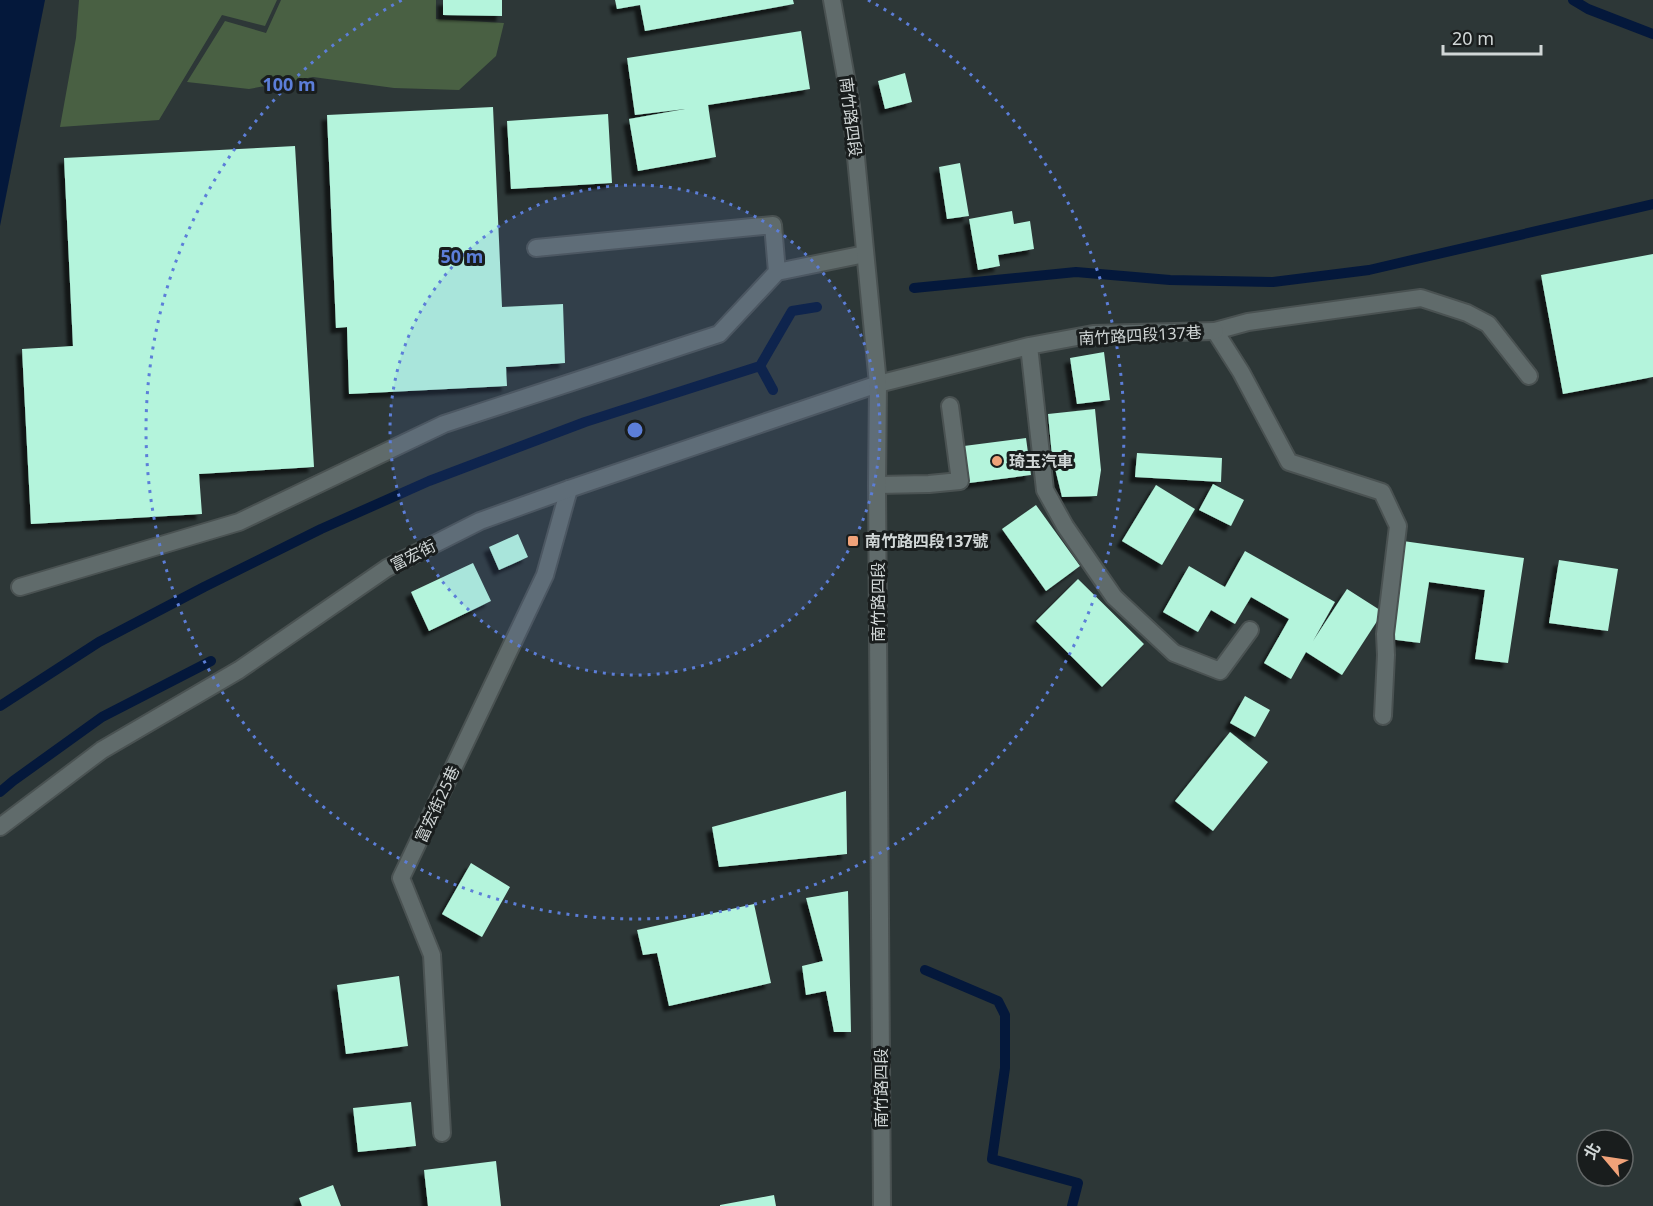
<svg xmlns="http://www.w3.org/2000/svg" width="1653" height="1206" font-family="'Noto Sans','Noto Sans TC',sans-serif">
<defs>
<filter id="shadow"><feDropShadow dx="-5.5" dy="5.5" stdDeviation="1.5" flood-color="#0009"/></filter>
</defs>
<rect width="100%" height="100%" fill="#2d3737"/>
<path fill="#496043" d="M79,0H277L265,26L222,15L159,120L60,127L76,38Z
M281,0H436V19L504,23L496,56L459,90L394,88L313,77L249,89L187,82L225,21L266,33Z"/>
<path fill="#04183b" d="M0,0H45L0,226Z"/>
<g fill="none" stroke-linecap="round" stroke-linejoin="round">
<path stroke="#04183b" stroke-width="10" d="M1573,0L1588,9L1653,34
M914,288L1076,272L1170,280L1273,282L1369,270L1653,204
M760,366L773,390
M0,706L99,642L204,587L321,529L429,481L585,422L760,366L792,311L817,307
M0,792L13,781L102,717L211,661
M925,970L998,1001L1005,1015V1068L992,1159L1078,1183L1072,1206"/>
</g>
<path fill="#b4f4dc" filter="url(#shadow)" d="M443,0H502V16L443,15Z
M615,0H793L794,4L645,31L640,5L617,9Z
M801,31L810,89L708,105L716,157L638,171L629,119L685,109L635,115L627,58Z
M905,73L912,102L885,109L878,81Z
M493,107L502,307L563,304L565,363L506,367L507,386L349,394L347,327L336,328L327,115Z
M608,114L612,183L511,189L507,121Z
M295,146L314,467L199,474L202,514L31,524L22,349L73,346L64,158Z
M960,163L969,216L947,219L939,167Z
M1012,211L1014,224L1030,221L1034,249L998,255L1000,266L978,270L969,219Z
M1653,254V377L1563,394L1541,275Z
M1104,352L1110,400L1077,404L1070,358Z
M1095,409L1101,470L1097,496L1062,497L1052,456L1048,414Z
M1026,438L1031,475L969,483L964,446Z
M1137,453L1222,458L1221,482L1135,477Z
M1213,484L1244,500L1231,526L1199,510Z
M1156,485L1195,509L1162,565L1122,541Z
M1036,505L1080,566L1046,591L1002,529Z
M518,534L528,557L499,570L489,547Z
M1403,541L1524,558L1508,663L1475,659L1485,590L1429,582L1420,643L1389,639Z
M1245,551L1335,602L1313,641L1347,589L1383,612L1342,675L1306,652L1291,679L1264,663L1289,619L1251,597L1235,624L1211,610L1198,632L1163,612L1189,566L1225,587Z
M1559,560L1618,569L1608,631L1549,623Z
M473,563L491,601L429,631L411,592Z
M1078,579L1144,644L1102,687L1036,621Z
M1245,696L1270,710L1255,737L1230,723Z
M1230,732L1268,762L1213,831L1175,801Z
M846,791L847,854L719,867L712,827Z
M471,863L510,887L482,937L442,914Z
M848,891L851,1032H834L826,991L806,995L802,966L823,961L806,898Z
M754,904L771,983L669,1006L657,953L643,955L637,930Z
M399,976L408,1046L346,1054L337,985Z
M411,1102L416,1146L358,1152L353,1108Z
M496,1161L501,1206H428L424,1170Z
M333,1185L341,1206H302L299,1198Z
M774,1195L776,1206H720V1205Z"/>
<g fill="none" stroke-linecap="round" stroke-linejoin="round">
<defs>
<path id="service" d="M536,248L773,225L777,272
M877,485L929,484L960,481L950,406
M20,587L239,522L444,424L719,334L777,272L865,254
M1383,716L1386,655L1385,634L1398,526L1382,492L1289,462L1241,372L1215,331L1248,322L1421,298L1467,313L1488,324L1529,376
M442,1133L432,955L401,878L545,575L569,489"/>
<path id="minor" d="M1029,346L1045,490L1065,526L1114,597L1174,653L1220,671L1250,630
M0,827L102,750L239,670L387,568L480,521L569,489L878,384L1029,346L1093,334L1215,331"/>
<path id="tertiary" d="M832,0L851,106L878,384L877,485L882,1206"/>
</defs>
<use href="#service" stroke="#4a5252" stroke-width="20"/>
<use href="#minor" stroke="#4a5252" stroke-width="20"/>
<use href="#tertiary" stroke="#4a5252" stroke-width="20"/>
<use href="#service" stroke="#606b6b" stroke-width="16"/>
<use href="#minor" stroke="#606b6b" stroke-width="16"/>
<use href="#tertiary" stroke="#606b6b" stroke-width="16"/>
</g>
<circle cx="635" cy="430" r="245" fill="#5c7ed8" fill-opacity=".12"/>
<g fill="none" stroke="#5c7ed8" stroke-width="3" stroke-dasharray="3 6">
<circle cx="635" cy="430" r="245"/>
<path d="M868 0A489 489 0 1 1 402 0"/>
</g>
<g fill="#f0a279" stroke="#191d1d" stroke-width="2">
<circle cx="997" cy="461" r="6"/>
<rect x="847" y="535" width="12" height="12" rx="3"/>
</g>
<g text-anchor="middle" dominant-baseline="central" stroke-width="6" stroke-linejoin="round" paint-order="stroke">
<g font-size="16" fill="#d1d7d7" stroke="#191d1d">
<text transform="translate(851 117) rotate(83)">南竹路四段</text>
<text transform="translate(1140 335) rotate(-3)">南竹路四段137巷</text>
<text transform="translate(413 555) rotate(-27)">富宏街</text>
<text transform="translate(878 602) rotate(-90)">南竹路四段</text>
<text transform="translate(437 804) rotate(-65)">富宏街25巷</text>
<text transform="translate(881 1088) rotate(-90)">南竹路四段</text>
</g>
<g font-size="16" font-weight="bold" fill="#d1d7d7" stroke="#191d1d" text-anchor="start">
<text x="1009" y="461">琦玉汽車</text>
<text x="865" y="541">南竹路四段137號</text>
</g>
</g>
<circle cx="635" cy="430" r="9" fill="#5c7ed8" stroke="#191d1d" stroke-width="3"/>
<g font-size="18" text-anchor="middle" font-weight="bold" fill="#5c7ed8" stroke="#191d1d" stroke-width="6" stroke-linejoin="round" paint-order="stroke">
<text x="289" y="91">100 m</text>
<text x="462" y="263">50 m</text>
</g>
<g transform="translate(1605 1158) rotate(299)"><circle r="28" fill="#191d1d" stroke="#636767" stroke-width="1.5"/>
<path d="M0-4.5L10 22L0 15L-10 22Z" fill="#f0a279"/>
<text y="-9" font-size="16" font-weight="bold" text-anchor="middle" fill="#d1d7d7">北</text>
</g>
<path d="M1443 45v9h98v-9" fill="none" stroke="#d1d7d7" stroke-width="3"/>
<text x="1452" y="45" font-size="18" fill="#d1d7d7" stroke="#191d1d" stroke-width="4.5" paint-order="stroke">20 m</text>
</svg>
